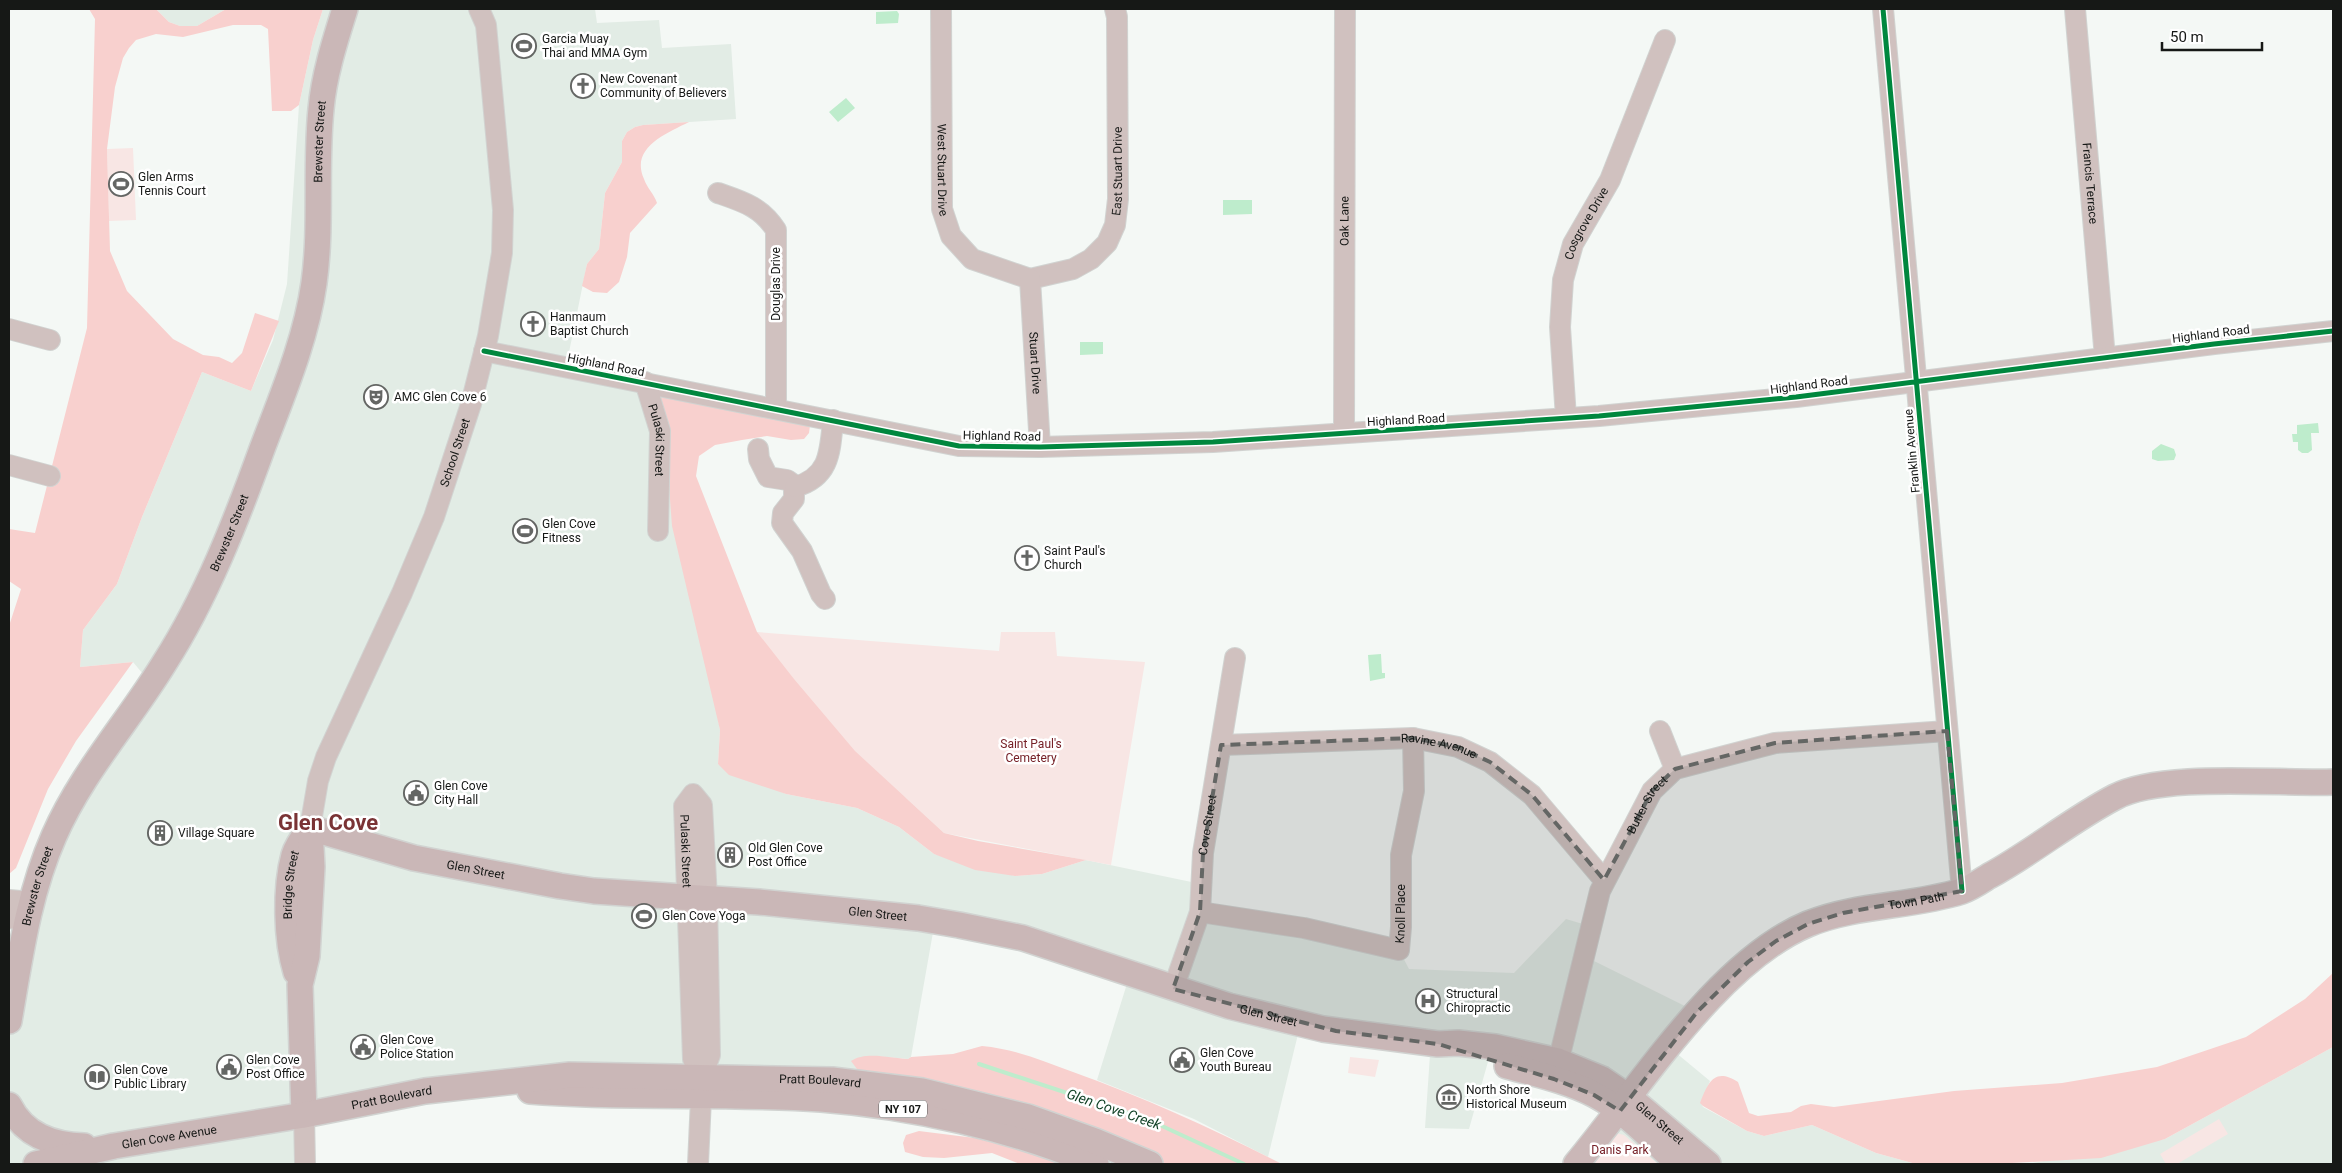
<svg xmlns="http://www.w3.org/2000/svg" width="2342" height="1173" font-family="Roboto,sans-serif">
<rect width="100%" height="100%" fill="#f4f8f5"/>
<path fill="#e2ece5" d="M156,9H226L197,26H180L169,22Z
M323,9H595L597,23L659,20L662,48L731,44L736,119L643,125L635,127L627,132L622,141V162L605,193L599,249L587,264L566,367L645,382L664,419L720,730L718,764L786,794L857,808L899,827L934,854L1015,876L1042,874L1086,860L1201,884L1200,912L1399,950L1409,969L1514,973L1566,919L1593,927L1586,957L1697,1012L1669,1047L1710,1081L1701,1103L1703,1107L1747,1131L1764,1136L1812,1125L1876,1153L1916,1164H1575L1630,1098L1493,1044L1469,1129L1425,1128L1431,1040L1301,1022L1268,1157L1194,1119L1097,1080L1130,974L935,921L911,1057L908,1059L875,1056L869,1075L507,1086L305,1115V1164H9V1001L41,859L153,686L133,662L80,667L83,630L117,584L142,517L202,372L251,391L273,340L287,284L299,105L313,40Z
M2333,1047V1164H1995L2033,1163L2165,1139Z"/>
<path fill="#f8e6e4" d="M133,148L136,220L109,221L107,149Z
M757,632L999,651L1001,632H1055L1057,656L1145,662L1111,865L944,833L906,798L750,770Z
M1350,1057L1379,1060L1375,1077L1348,1073Z
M2219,1119L2228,1134L2177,1164H2166L2160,1154Z
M1616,1133L1624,1135L1658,1164H1591Z"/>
<path fill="#f8d0ce" d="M89,9H156L169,22L180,26H197L226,9H323L313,40L299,105L291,111H272L268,29L261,25H233L183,37L156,34L136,40L129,48L123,58L115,87L107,149L110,251L127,291L173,339L203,355L219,357L232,363L242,353L255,313L279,321L251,391L202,372L142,517L117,584L83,630L80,667L133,662L76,741L48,789L16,868L9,874V626L21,589L9,581V529L35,533L87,328L95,19Z
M689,122C665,134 630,148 644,179C647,188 654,194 657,203L630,233L627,257L619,282L607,293L593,292L582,286L587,264L599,249L605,193L622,162V141L627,132L635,127L643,125Z
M645,382L810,425L809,433L804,439L791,440L767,436L742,440L715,445L699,456L696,476L757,632L794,679L855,751L944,833L978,841L1086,860L1042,874L1015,876L975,870L934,854L899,827L857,808L786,794L729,775L718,764L720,730L672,526L664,419Z
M2333,973V1047L2165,1139L2101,1158L1995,1164H1916L1876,1153L1812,1125L1764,1136L1747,1131L1703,1106L1700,1103C1708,1083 1714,1067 1738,1082L1749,1113L1758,1116L1791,1112L1801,1106L1811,1104L1834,1107L1954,1091L2062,1083L2157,1067L2246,1037L2305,999Z
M982,1046C1015,1049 1043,1061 1073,1072C1146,1098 1213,1129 1282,1164H1152L869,1075L857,1069L851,1061C865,1051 891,1058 908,1059L911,1057L953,1054Z
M919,1131L975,1138L1074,1164H1020L992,1153L944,1158L923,1157L905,1152L903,1143L906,1135Z"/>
<path fill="#beeccc" d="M897,11L899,14L898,23L876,24V12Z
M846,98L855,108L838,122L829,112Z
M1223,200H1252V214L1223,215Z
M1080,342H1103V354L1080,355Z
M2318,423L2319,433H2311L2312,450L2308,453H2302L2298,450V442H2293L2292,434H2297V425Z
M2161,444L2174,449L2176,455L2174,460L2158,461L2152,459V451Z
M1381,654L1382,673H1385V678L1370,681L1368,655Z"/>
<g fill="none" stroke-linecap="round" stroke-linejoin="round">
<path stroke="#beeccc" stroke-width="4" d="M979,1064L1149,1120L1244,1164"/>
<defs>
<g id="minor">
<path id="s1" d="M941,9L942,209L951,236L972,259L1030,279L1073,269L1091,259L1107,243L1115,225L1118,199L1117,17L1115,9"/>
<path d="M1883,9L1962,891"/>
<path id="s2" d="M2075,9L2105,358"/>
<path d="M718,193C744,202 761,207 776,230V409"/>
<path id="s3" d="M1030,279L1040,447"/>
<path d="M9,329L50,340"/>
<path d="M484,351L959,446L1040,447L1213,442L1599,416L1796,397L2214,344L2333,331"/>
<path id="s4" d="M645,382L660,431L658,531"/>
<path id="s5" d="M1566,418L1560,327L1563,280L1573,244L1610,180L1665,40"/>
<path id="s6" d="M1344,433L1345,9"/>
<path d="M758,449L759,459L768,477L787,480L794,485V499L783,513L782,523L802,551L821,594L825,599"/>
<path d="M9,465L50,476"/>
<path d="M795,487C830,477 830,452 833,420"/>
<path d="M1660,731L1675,769"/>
<path id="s7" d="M1221,745L1413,738L1458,747L1490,762L1532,795L1604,880"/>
<path id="s8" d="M310,828L318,781L326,757L402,593L434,517L471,404L488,336L502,253L503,210L486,25L479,9"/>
<path d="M9,900L31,902"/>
<path id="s9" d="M1200,912L1304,928L1399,950L1401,927V855L1414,791L1413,738"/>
<path d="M9,918L27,920"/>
<path id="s10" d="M1173,989L1200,912L1203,853L1235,658"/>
<path id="s11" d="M1555,1075L1600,891L1652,791L1675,769L1775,743L1947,731"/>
<path d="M304,1115L305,1164"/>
<path id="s12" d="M698,1164L702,1076L710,1055L707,898L702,805L693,794L684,806L693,1059L702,1076"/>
</g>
<g id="major">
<path id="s13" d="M310,828L414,858L560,886L594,891L759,902L918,918L959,925L1023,938L1229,1006L1323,1029L1438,1044L1458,1043L1495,1047L1558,1061L1602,1079L1630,1098L1708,1164"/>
<path id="s14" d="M296,972C286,940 285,888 294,855C297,845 304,836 310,828"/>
<path id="s15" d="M9,1021C20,958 28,895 54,836C82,772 129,721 165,662C206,598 236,521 262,449C282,396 306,340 314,283C322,226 315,167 321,109C324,75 335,41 345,9"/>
<path d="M1507,1066C1536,1074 1568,1081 1595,1095C1627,1112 1652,1140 1679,1164"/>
<path d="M530,1091C627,1099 724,1092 821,1099C912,1106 1011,1128 1096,1164"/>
<path d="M9,1105C24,1135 52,1145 84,1146"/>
<path d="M304,1115L300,985L307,956L312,867L310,828"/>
<path id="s16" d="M36,1164L114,1146L304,1115L425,1091L570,1075L832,1080L922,1091L1028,1117L1095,1141L1150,1164"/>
<path id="s17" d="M1576,1164C1639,1089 1717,962 1808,924C1857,904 1912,907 1962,891C1971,888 1981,881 1989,876C2033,852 2071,820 2115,797C2162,772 2277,784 2333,782"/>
</g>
</defs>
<use href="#minor" stroke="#d1d3d1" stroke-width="22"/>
<use href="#major" stroke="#d1d3d1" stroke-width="28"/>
<use href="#minor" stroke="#d0c1bf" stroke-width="20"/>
<use href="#major" stroke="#cab7b7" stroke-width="25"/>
<defs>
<path id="cycleway" d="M1883,9L1962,891
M484,351L959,446L1040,447L1213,442L1599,416L1796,397L2214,344L2333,331"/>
</defs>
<use href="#cycleway" stroke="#fff" stroke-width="8"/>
<use href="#cycleway" stroke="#00873e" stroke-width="5"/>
</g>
<path fill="#646664" fill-opacity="0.2" stroke="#646664" stroke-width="4" stroke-dasharray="10 6" stroke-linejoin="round" d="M1947,731L1962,891L1843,913L1808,924L1776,941L1748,962L1697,1012L1620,1111L1594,1095L1554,1079L1438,1044L1336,1031L1173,989L1200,912L1203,853L1221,745L1413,738L1458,747L1490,762L1532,795L1604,880L1652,791L1675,769L1775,743Z"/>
<defs>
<symbol id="stadium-ring" viewBox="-11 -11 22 22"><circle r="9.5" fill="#fff" stroke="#646664" stroke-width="1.5"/><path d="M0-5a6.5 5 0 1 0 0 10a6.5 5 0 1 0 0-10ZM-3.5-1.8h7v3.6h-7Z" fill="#646664"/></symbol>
<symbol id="church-ring" viewBox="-11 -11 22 22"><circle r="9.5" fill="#fff" stroke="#646664" stroke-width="1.5"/><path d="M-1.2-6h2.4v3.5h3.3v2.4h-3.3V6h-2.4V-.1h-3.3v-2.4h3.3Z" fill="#646664"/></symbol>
<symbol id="theatre-ring" viewBox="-11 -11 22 22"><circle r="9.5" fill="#fff" stroke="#646664" stroke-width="1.5"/><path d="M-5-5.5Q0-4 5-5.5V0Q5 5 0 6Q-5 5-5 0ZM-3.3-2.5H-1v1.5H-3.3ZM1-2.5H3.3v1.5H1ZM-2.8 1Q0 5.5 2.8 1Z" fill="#646664"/></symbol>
<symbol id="civic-ring" viewBox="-11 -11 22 22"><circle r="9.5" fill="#fff" stroke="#646664" stroke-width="1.5"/><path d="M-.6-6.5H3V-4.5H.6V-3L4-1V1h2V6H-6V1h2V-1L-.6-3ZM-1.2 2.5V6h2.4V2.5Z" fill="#646664"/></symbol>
<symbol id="building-ring" viewBox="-11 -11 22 22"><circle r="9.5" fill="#fff" stroke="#646664" stroke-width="1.5"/><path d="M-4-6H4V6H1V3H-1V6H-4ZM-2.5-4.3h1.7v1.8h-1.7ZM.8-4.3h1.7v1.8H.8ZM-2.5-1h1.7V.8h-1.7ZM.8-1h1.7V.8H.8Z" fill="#646664"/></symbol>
<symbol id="hospital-ring" viewBox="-11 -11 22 22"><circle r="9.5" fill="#fff" stroke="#646664" stroke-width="1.5"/><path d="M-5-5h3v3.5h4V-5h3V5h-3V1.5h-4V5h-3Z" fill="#646664"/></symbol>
<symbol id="library-ring" viewBox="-11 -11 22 22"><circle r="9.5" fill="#fff" stroke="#646664" stroke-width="1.5"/><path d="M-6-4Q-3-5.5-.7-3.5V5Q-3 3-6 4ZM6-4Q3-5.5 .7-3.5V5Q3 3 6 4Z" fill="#646664"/></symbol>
<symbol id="museum-ring" viewBox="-11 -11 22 22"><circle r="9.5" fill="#fff" stroke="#646664" stroke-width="1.5"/><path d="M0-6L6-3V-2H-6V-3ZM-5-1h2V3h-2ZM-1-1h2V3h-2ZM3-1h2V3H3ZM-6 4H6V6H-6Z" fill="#646664"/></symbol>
</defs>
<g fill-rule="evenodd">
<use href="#stadium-ring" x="510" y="32" width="28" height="28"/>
<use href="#church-ring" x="569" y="72" width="28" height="28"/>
<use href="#stadium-ring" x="107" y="170" width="28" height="28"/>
<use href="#church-ring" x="519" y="310" width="28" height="28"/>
<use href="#theatre-ring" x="362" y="383" width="28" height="28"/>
<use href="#stadium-ring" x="511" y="517" width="28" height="28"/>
<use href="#church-ring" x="1013" y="544" width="28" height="28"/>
<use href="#civic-ring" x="402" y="779" width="28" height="28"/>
<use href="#building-ring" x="146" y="819" width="28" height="28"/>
<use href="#building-ring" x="716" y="841" width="28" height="28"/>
<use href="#stadium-ring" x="630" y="902" width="28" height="28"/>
<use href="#hospital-ring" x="1414" y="987" width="28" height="28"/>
<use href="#civic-ring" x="349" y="1033" width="28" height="28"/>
<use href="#civic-ring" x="1168" y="1046" width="28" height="28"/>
<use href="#civic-ring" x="215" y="1053" width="28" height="28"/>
<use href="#library-ring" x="83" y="1063" width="28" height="28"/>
<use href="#museum-ring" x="1435" y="1083" width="28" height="28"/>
</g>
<g text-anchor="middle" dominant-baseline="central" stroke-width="5" stroke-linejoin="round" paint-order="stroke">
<rect fill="#fff" stroke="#5c5d5c" stroke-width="1" x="879" y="1100.5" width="48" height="17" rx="4"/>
<g font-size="11" font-weight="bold" fill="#161816">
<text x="903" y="1109">NY 107</text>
</g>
<g font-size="12" fill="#161816" stroke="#fff" text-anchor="start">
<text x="542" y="39">Garcia Muay<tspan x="542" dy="14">Thai and MMA Gym</tspan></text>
<text x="600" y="79">New Covenant<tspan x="600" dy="14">Community of Believers</tspan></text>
<text x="138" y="177">Glen Arms<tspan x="138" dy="14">Tennis Court</tspan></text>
<text x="550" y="317">Hanmaum<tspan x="550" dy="14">Baptist Church</tspan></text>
<text x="394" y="397">AMC Glen Cove 6</text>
<text x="542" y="524">Glen Cove<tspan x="542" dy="14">Fitness</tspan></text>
<text x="1044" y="551">Saint Paul's<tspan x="1044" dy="14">Church</tspan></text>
<text x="434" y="786">Glen Cove<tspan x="434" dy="14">City Hall</tspan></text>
<text x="178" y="833">Village Square</text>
<text x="748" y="848">Old Glen Cove<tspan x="748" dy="14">Post Office</tspan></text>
<text x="662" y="916">Glen Cove Yoga</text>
<text x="1446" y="994">Structural<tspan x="1446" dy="14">Chiropractic</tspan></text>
<text x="380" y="1040">Glen Cove<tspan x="380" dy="14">Police Station</tspan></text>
<text x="1200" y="1053">Glen Cove<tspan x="1200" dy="14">Youth Bureau</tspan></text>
<text x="246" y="1060">Glen Cove<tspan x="246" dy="14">Post Office</tspan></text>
<text x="114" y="1070">Glen Cove<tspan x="114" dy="14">Public Library</tspan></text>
<text x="1466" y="1090">North Shore<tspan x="1466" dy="14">Historical Museum</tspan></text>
</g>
<g font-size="12" fill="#161816" stroke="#fff">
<text stroke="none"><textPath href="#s15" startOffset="948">Brewster Street</textPath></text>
<text stroke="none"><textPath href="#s1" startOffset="161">West Stuart Drive</textPath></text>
<text stroke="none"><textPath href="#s1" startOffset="482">East Stuart Drive</textPath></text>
<text stroke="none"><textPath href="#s2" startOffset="175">Francis Terrace</textPath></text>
<text stroke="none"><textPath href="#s6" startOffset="212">Oak Lane</textPath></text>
<text stroke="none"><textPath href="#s5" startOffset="200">Cosgrove Drive</textPath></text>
<text transform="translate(776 284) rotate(-90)">Douglas Drive</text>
<text transform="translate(2211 334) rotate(-7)">Highland Road</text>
<text stroke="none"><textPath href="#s3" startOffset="84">Stuart Drive</textPath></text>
<text transform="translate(606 365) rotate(11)">Highland Road</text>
<text transform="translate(1809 385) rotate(-7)">Highland Road</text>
<text transform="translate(1406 420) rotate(-3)">Highland Road</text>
<text transform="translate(1002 436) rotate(1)">Highland Road</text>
<text stroke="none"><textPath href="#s4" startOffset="60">Pulaski Street</textPath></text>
<text transform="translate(1912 451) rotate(-95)">Franklin Avenue</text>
<text stroke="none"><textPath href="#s8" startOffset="404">School Street</textPath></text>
<text stroke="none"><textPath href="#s15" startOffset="542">Brewster Street</textPath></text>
<text stroke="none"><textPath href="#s7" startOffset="219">Ravine Avenue</textPath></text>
<text stroke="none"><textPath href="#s11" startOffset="288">Butler Street</textPath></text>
<text stroke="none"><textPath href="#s10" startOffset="169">Cove Street</textPath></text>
<text stroke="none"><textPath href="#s12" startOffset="435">Pulaski Street</textPath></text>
<text stroke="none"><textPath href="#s13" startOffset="171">Glen Street</textPath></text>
<text stroke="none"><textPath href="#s14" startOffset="88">Bridge Street</textPath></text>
<text stroke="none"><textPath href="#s15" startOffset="138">Brewster Street</textPath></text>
<text stroke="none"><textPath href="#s17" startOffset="448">Town Path</textPath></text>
<text stroke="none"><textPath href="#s13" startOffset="576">Glen Street</textPath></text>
<text stroke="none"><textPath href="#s9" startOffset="239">Knoll Place</textPath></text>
<text stroke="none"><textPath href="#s13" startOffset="981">Glen Street</textPath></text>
<text stroke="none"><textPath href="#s16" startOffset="792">Pratt Boulevard</textPath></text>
<text stroke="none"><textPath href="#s16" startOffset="362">Pratt Boulevard</textPath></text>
<text stroke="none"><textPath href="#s13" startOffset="1395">Glen Street</textPath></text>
<text stroke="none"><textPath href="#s16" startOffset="136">Glen Cove Avenue</textPath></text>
</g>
<g font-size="12" fill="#762027" stroke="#fff">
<text x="1031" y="744">Saint Paul's<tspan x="1031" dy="14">Cemetery</tspan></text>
<text x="1620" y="1150">Danis Park</text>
</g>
<g font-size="14" font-style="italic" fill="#0d3e22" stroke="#fff">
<text transform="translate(1114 1109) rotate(19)">Glen Cove Creek</text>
</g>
<g font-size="22" font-weight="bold" fill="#7a3335" stroke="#fff">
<text x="328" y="822">Glen Cove</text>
</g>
</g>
<rect width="2342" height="1173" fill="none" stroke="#161816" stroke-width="20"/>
<path d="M2162 42v8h100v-8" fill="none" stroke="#161816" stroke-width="2.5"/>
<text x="2170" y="42" font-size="15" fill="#161816" stroke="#ffffff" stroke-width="4" paint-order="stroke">50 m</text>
</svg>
